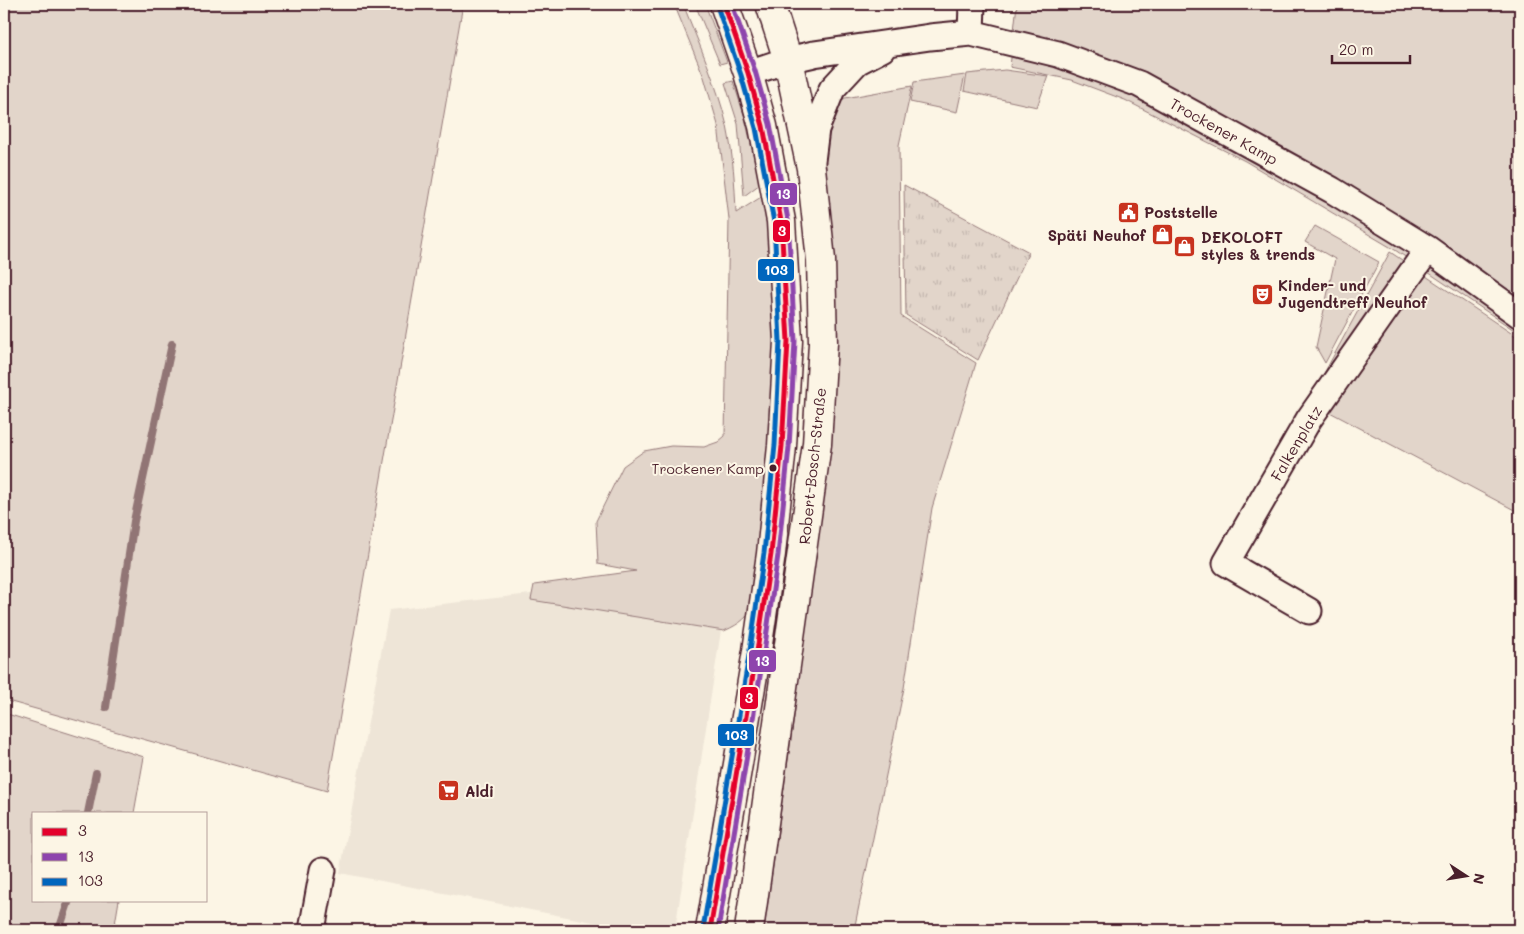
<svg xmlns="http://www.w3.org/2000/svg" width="1524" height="934" font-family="Mali,sans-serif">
<defs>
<pattern id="park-tufts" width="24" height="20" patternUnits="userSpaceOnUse" patternTransform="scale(1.25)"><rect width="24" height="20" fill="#e2d5ca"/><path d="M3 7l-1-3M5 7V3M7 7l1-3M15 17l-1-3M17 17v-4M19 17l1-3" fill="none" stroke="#c3b6ae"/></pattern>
</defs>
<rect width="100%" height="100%" fill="#fcf5e5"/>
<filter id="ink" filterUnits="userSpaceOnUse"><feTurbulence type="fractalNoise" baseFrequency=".02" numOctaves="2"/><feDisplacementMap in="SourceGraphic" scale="10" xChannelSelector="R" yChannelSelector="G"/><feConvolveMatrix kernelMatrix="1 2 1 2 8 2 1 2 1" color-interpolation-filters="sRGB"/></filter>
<g filter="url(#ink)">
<path fill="#eee5d7" d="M593,587L724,611L675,930H634L340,873L389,610Z"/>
<path fill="#e2d5ca" stroke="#967a7a" d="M4,4H463L327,791L4,700Z
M674,4H683C699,44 717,84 727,126C733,155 735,184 736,213L769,192L779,375L757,601C747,618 742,623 724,631L531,600L534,585L636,571L598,564L596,521L623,466L644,451L671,446L704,447L718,442L725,436L729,219L718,125L704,77Z
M695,4H705L727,62L720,64Z
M1017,4H1520V334L1395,250L1245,161L1125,100L1072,80L1010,67Z
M1005,70L1048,76L1037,107L964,91L967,74Z
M965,75L957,112L910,102L914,82Z
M733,81L745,118L760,184L744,196L738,124L725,83Z
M912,86L899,145L901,316L976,363L932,508L904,688L854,930H764L794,717L808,599L828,225L823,102Z
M1315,226L1379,262L1325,363L1316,347L1335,259L1305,242Z
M1390,252L1520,339V513L1309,401Z
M4,713L144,757L134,813H34V900H119L114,930H4Z"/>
<path fill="url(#park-tufts)" stroke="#967a7a" d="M904,185L1029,252L978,360L906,315Z"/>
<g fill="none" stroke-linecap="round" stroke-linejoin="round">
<path stroke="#917474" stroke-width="8" d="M106,707L134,521L172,344
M88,813L96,773
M59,930L69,900"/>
<defs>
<path id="street" d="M971,33L972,4
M748,73L788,60L814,54L930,37L971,33L1058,54L1139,84L1332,190L1428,249L1520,315
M812,161L816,129L832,89L857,62L882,49
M1309,611L1226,563L1309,419L1428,249
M312,930L323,870"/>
<path id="secondary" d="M710,930L757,651L771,554L782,446L788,341L781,221L763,126L748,73L724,4
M749,930L817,444L823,343L821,260L811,168L788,60L770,4"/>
</defs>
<use href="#street" stroke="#4a1f2b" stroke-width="29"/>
<use href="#secondary" stroke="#4a1f2b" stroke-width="31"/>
<use href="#street" stroke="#fcf5e5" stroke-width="25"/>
<use href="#secondary" stroke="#fcf5e5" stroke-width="28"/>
<defs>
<path id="bus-1" d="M710,930L757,651L771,554L782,446L788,341L781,221L763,126L748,73L724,4"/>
<path id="bus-2" d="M718,930L764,652L778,555L789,447L795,341L788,220L770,124L755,71L732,4"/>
<path id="bus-3" d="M703,929L750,650L764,553L775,445L780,341L774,222L756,128L741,75L717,6"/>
</defs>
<use href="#bus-1" stroke="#fcf5e5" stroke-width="9"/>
<use href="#bus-2" stroke="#fcf5e5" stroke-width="9"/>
<use href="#bus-3" stroke="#fcf5e5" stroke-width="9"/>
<use href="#bus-1" stroke="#e4002b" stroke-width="5"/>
<use href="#bus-2" stroke="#8e44ad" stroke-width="5"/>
<use href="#bus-3" stroke="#0065bd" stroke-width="5"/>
</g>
</g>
<defs>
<symbol id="civic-square" viewBox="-11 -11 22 22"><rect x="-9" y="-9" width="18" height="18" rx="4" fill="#c8321e" stroke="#fcf5e5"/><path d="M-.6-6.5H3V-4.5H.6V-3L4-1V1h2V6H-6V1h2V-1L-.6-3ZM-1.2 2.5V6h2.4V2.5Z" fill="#fff"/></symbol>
<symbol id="shop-square" viewBox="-11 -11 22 22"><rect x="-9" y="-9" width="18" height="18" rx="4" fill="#c8321e" stroke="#fcf5e5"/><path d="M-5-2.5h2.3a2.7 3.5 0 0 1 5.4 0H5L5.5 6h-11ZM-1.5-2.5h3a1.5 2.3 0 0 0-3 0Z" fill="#fff"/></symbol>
<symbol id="theatre-square" viewBox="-11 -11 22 22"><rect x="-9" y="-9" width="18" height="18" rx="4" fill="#c8321e" stroke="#fcf5e5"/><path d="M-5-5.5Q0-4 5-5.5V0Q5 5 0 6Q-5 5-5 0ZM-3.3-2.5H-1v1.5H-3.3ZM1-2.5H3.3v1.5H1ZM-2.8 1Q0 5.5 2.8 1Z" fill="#fff"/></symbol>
<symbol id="supermarket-square" viewBox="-11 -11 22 22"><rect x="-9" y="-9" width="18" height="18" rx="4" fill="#c8321e" stroke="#fcf5e5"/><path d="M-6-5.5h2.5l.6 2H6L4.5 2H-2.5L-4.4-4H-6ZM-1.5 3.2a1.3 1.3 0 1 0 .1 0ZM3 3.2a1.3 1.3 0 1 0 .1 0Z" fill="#fff"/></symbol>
</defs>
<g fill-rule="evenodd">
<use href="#civic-square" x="1116" y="200" width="25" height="25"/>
<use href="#shop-square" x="1150" y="222" width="25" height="25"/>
<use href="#shop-square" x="1172" y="234" width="25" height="25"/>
<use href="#theatre-square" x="1250" y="282" width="25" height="25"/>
<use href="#supermarket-square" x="436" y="778" width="25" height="25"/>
</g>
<circle fill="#4a1f2b" stroke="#fcf5e5" stroke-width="2" cx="773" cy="468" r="4.5"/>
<g text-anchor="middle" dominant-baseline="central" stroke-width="4" stroke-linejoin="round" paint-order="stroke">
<g font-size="14" fill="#4a1f2b" stroke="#fcf5e5" text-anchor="end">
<text x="764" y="468">Trockener Kamp</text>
</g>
<g font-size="15" fill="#4a1f2b" stroke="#fcf5e5">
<text transform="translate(1224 131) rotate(29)">Trockener Kamp</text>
<text transform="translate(1296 443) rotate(-59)">Falkenplatz</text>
<text transform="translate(812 466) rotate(-84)">Robert-Bosch-Straße</text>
</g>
<g font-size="15" font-weight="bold" fill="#4a1f2b" stroke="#fcf5e5" text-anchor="start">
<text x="1144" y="212">Poststelle</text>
<text x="1146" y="235" text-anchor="end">Späti Neuhof</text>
<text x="1201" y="237">DEKOLOFT<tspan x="1201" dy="17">styles &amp; trends</tspan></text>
<text x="1278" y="285">Kinder- und<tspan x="1278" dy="17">Jugendtreff Neuhof</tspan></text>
<text x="465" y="791">Aldi</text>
</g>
</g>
<g stroke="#fcf5e5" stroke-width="2">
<rect x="769" y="182" width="29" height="24" rx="5" fill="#8e44ad"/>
<rect x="772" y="219" width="19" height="24" rx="5" fill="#e4002b"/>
<rect x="757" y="258" width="38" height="24" rx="5" fill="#0065bd"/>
<rect x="748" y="649" width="29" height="24" rx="5" fill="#8e44ad"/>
<rect x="739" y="686" width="20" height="24" rx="5" fill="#e4002b"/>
<rect x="717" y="723" width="38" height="24" rx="5" fill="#0065bd"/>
</g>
<g font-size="14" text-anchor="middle" font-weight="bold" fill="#fff">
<text x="783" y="199">13</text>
<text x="782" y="236">3</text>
<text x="776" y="275">103</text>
<text x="762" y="666">13</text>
<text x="749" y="703">3</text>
<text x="736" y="740">103</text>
</g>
<rect width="1524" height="934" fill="none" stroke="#fcf5e5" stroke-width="20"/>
<rect x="10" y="10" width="1504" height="914" fill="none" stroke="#4a1f2b" stroke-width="2" filter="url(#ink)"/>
<rect x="32" y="812" width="175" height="90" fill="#fcf5e5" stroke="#b59f9b"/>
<rect x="42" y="828" width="25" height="8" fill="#e4002b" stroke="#b59f9b"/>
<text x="78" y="836" font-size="15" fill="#4a1f2b">3</text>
<rect x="42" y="853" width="25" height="8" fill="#8e44ad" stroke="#b59f9b"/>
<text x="78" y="862" font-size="15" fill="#4a1f2b">13</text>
<rect x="42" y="878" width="25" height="8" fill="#0065bd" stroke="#b59f9b"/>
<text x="78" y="886" font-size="15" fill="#4a1f2b">103</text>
<g transform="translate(1466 876) rotate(102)" stroke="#fcf5e5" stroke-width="4" paint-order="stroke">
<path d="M0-4L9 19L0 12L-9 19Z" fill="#4a1f2b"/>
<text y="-8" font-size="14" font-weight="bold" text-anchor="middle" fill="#4a1f2b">N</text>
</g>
<path d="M1332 55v8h78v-8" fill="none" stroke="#4a1f2b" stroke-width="2.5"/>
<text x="1339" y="55" font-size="15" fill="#4a1f2b" stroke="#fcf5e5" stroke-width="4" paint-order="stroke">20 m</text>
</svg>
